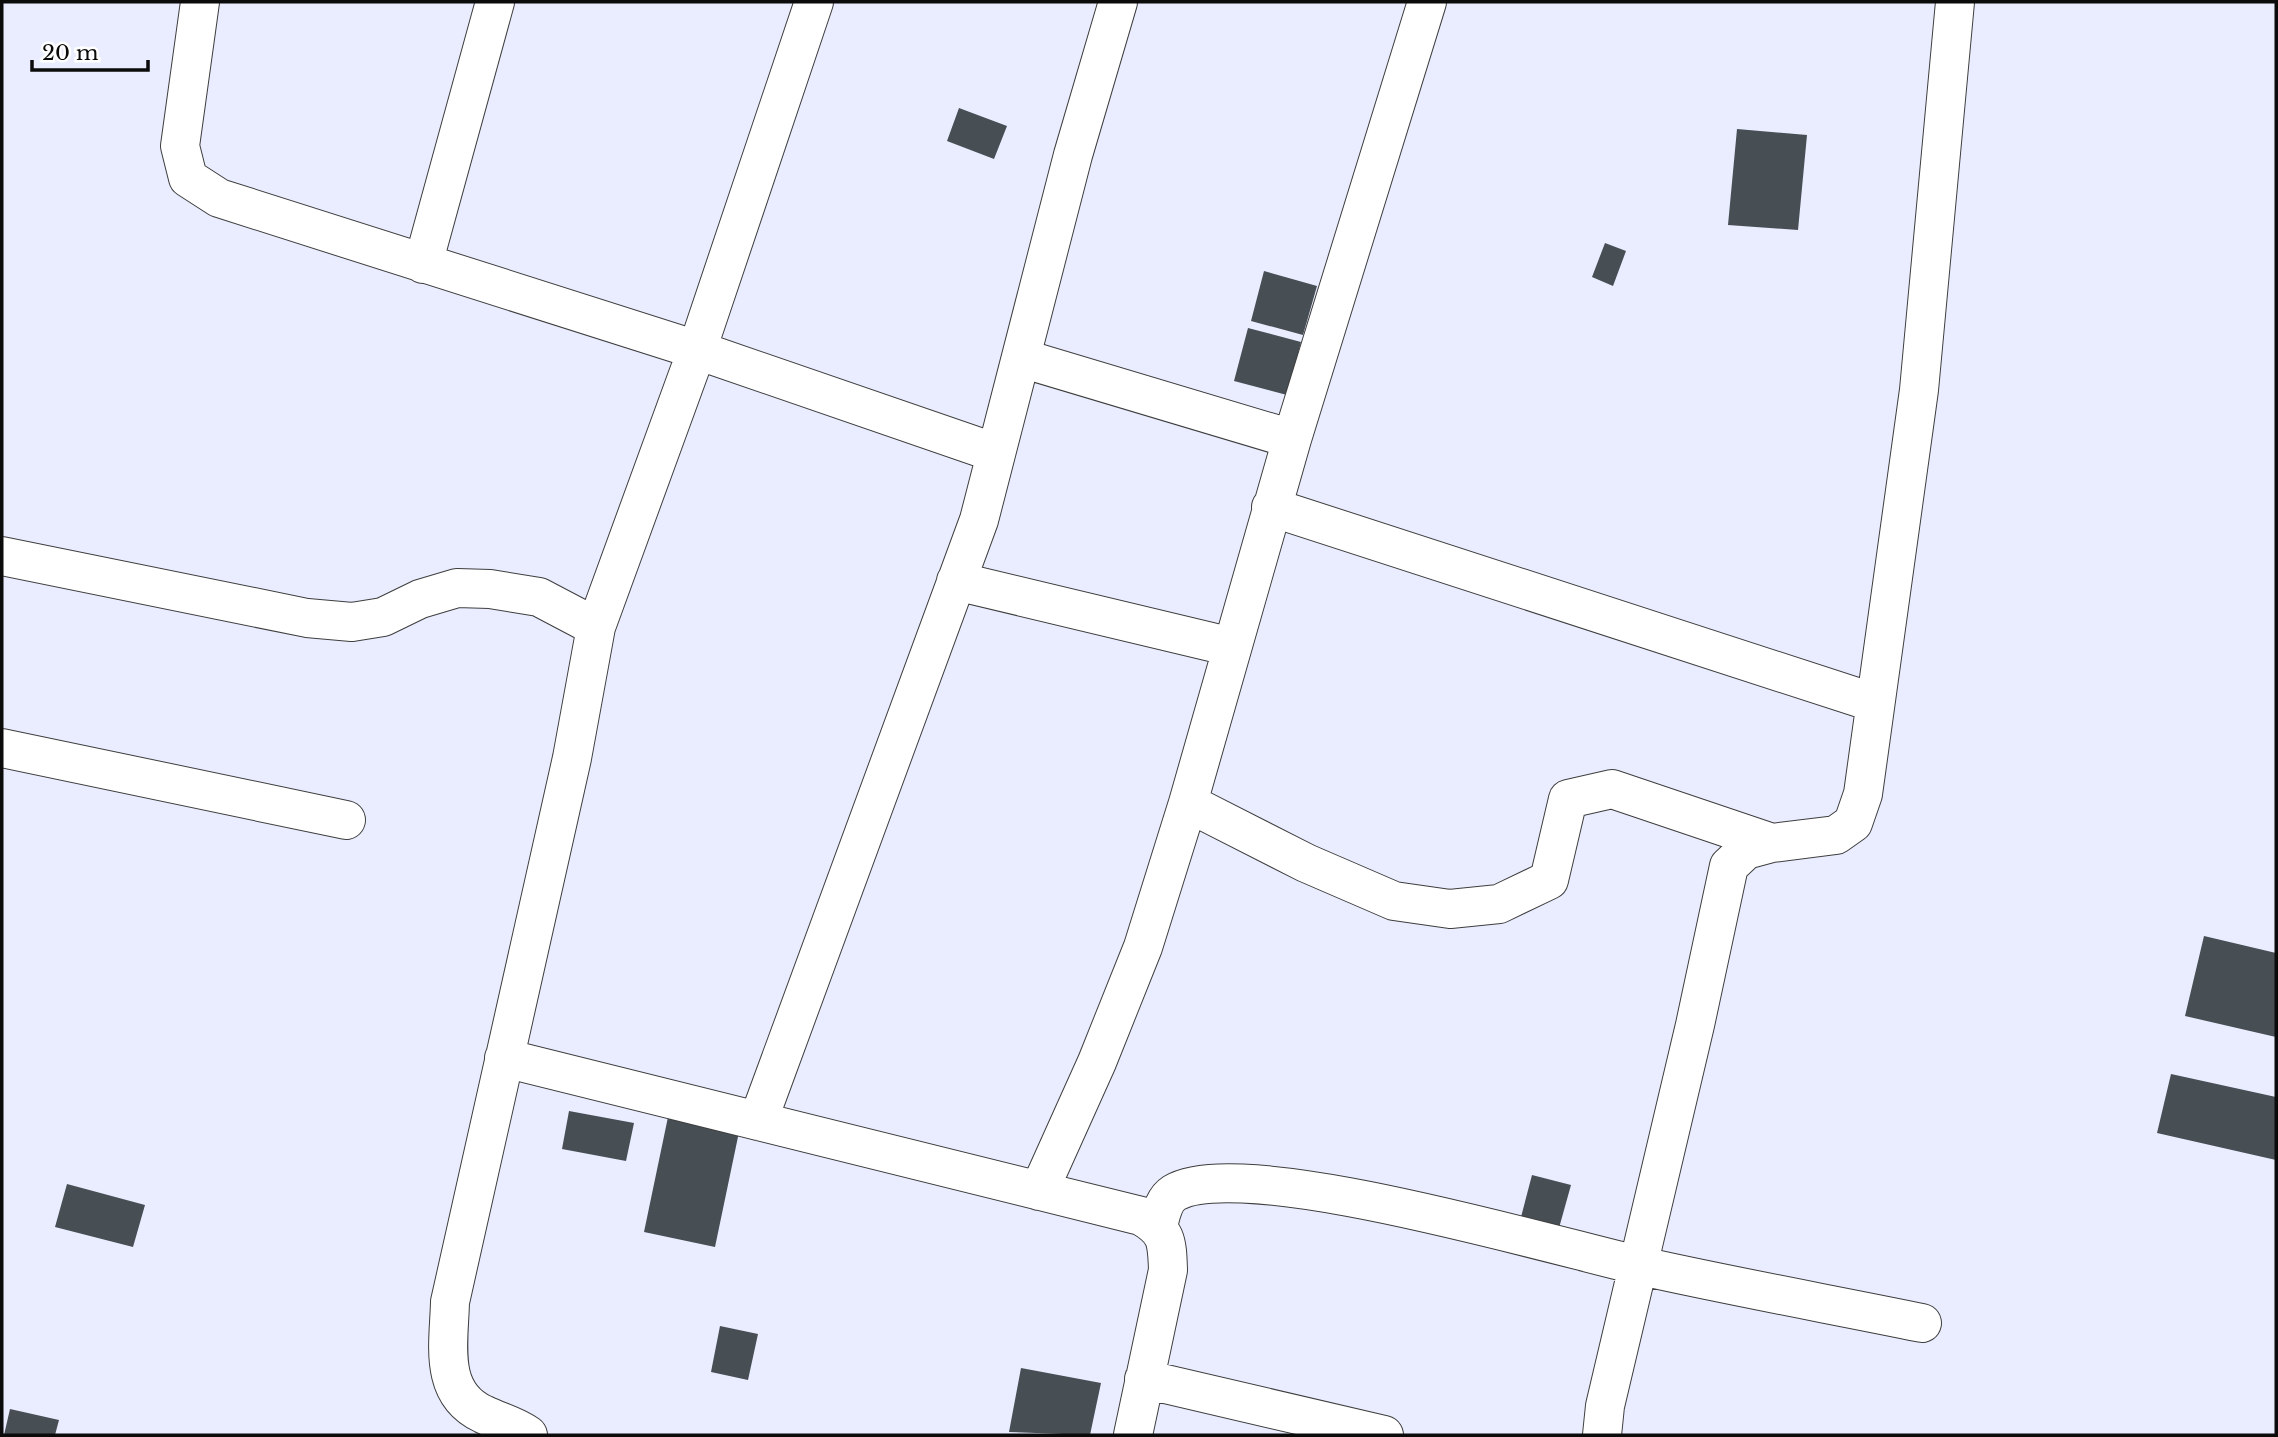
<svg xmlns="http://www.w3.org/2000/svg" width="2278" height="1437" font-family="'Libre Baskerville',serif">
<rect width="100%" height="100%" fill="#e9edff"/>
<path fill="#474e54" d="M959,108L1007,126L994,159L947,141Z
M1737,129L1807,135L1798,230L1728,225Z
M1605,243L1626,251L1613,286L1592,277Z
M1264,271L1317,286L1303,335L1251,321Z
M1248,328L1301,342L1287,395L1234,381Z
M2204,936L2276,953V1037L2185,1016Z
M2171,1074L2276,1097V1160L2157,1133Z
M569,1111L634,1123L626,1161L562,1149Z
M668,1117L739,1132L715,1247L644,1232Z
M1532,1175L1571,1185L1559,1228L1521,1217Z
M67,1184L145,1205L133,1247L55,1227Z
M720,1326L758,1334L748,1380L711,1372Z
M1021,1368L1101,1383L1090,1435L1009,1432Z
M10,1409L59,1420L55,1435H4Z"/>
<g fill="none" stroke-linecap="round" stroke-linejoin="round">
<defs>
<path id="minor" d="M200,2L180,146L188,178L219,198L697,350L996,453
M423,264L495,2
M1021,358L1292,439
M1271,507L1875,703
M2,556L307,618L352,622L383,617L420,599L457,588L490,589L539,597L596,627
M956,581L1232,647
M2,748L346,820
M1188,803L1306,863L1394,901L1450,909L1499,904L1549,880L1568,799L1612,789L1772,843
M504,1058L1141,1216C1167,1231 1167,1241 1168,1270L1133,1435
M758,1121L979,520L1073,155L1118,2
M1039,1191L1097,1062L1143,947L1188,803L1292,439L1427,2
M1158,1226C1161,1215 1163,1200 1174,1193C1240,1153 1557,1247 1641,1266C1735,1287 1829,1304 1922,1323
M1144,1379L1384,1435
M528,1435C514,1425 499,1422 483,1414C438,1393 449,1343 450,1302L572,758L596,627L697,350L814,2
M1602,1435L1605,1406L1695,1025L1729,866L1746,850L1772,843L1836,835L1853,823L1863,794L1919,390L1955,2"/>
</defs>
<use href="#minor" stroke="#3e3e3e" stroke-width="40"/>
<use href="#minor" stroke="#fff" stroke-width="38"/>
</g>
<rect width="2278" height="1437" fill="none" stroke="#0b0b0b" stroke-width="7"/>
<path d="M32 60v10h116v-10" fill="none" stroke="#0b0b0b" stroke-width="3.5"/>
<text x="42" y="60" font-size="21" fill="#0b0b0b" stroke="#ffffff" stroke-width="5" paint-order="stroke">20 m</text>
</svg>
